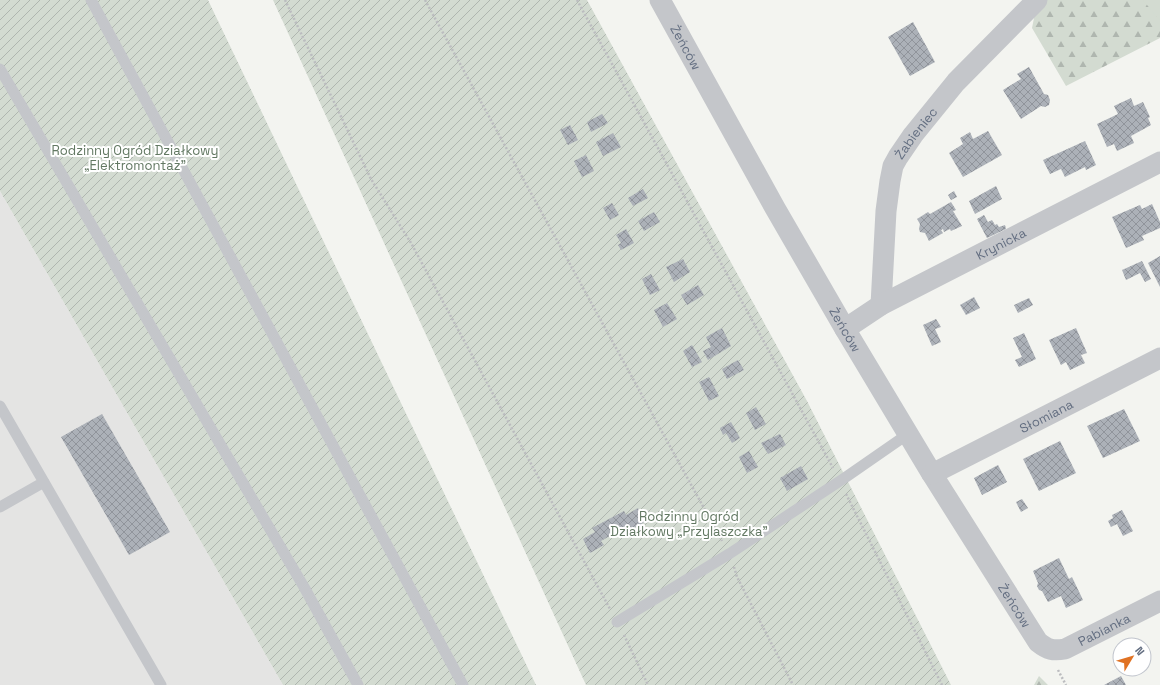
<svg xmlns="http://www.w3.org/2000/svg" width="1160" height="685" font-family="'Space Grotesk',sans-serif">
<defs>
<pattern id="forest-firs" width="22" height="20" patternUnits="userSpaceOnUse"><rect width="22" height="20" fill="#d3dbd1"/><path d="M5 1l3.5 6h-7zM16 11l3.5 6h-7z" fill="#afb6af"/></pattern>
<pattern id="garden-furrows" width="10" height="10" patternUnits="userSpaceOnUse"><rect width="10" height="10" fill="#d3dbd1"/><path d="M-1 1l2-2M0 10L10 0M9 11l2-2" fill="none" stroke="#afb6af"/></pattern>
<pattern id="building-cross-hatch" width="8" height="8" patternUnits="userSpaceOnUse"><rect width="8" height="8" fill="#acb1b8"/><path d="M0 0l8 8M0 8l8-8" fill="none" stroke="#90949b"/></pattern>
</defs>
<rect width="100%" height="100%" fill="#f3f4f0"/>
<path fill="#e4e4e3" d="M0,191L283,685H0Z"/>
<path fill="url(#forest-firs)" d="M1040,0H1160V38L1066,86L1032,28L1035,13Z
M1039,676L1048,685H1034Z"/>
<path fill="#d3dbd1" d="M1143,0H1160V21Z"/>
<path fill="url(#garden-furrows)" d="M0,0H208L536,685H283L0,191Z
M273,0H587L807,401L951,685H586Z"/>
<path fill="url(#building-cross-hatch)" d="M913,22L935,62L910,76L888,37Z
M1029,67L1044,94L1048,95L1050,100L1049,105L1045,107L1041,106L1021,119L1003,90L1021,79L1017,74Z
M1131,98L1134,106L1143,102L1150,117L1148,118L1151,125L1131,136L1134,143L1117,151L1114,144L1107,147L1097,124L1118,114L1114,106Z
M602,114L608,123L591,132L587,122Z
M570,125L578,140L568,145L560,130Z
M988,131L1002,155L963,177L949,153L963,144L960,138L970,132L973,139Z
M613,133L621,147L603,156L596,142Z
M1085,141L1096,165L1086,170L1085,167L1065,177L1061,169L1050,174L1043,160Z
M586,155L594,171L582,177L574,161Z
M996,186L1002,199L975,214L969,201Z
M643,189L648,198L633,206L628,198Z
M954,191L957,197L951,200L948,195Z
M951,202L956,210L953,211L962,226L951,231L950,229L944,232L943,229L941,230L943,233L929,241L925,233L920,232L919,229L920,224L917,219L928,212L930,214Z
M612,203L619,215L610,220L603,208Z
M1152,204L1160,222V228L1142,236L1144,240L1126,248L1112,217L1140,205L1142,209Z
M654,212L660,222L644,231L638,221Z
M984,215L988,222L992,220L995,225L997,224L999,227L1005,225L1006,229L987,238L977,219Z
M626,229L634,243L621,250L618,245L621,243L616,235Z
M1160,256V287L1148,263Z
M683,259L690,272L674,282L666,267Z
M1142,261L1151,279L1145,282L1140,273L1126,280L1122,270Z
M651,274L660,290L650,295L642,279Z
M698,285L704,295L687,305L681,295Z
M974,297L980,308L966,315L960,305Z
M1029,298L1033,305L1018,313L1014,305Z
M667,303L677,319L663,327L654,310Z
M936,319L941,327L935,329L941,342L932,346L923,325Z
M722,328L731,346L708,360L703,351L711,347L706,337Z
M1076,328L1087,353L1081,355L1085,363L1070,370L1066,362L1061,365L1049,340Z
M1024,333L1036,359L1019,367L1015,360L1022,357L1013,338Z
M692,345L702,362L692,367L683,351Z
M738,360L744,370L727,379L722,369Z
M709,377L719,396L709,401L699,382Z
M756,407L766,424L755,430L746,413Z
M1124,409L1140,441L1103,458L1087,426Z
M102,414L170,532L129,555L61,437Z
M731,422L740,438L732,443L726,433L723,435L720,428Z
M780,434L786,445L768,454L761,443Z
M1060,441L1076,473L1039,491L1023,459Z
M749,451L758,467L747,473L739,457Z
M998,465L1007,482L982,495L974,478Z
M801,466L808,479L787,491L780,478Z
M1022,499L1028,508L1021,512L1016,502Z
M638,508L645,522L632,529L629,525L601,541L604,545L590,553L583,539L595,532L592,528L624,511L626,515Z
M1122,510L1133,531L1123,536L1117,524L1111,527L1108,521L1113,518L1112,515Z
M1059,558L1069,579L1072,577L1083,600L1066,608L1061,596L1048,602L1042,591L1039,590L1037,586L1038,583L1033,571Z
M1121,676L1126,685H1104Z"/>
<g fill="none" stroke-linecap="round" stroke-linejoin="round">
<path stroke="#bbbcbf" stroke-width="2.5" stroke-dasharray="2 2" stroke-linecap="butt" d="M285,0L371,179L411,243L610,609
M425,0L722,541
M577,0L833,468
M846,494L942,685
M734,567L737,577L793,685
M624,635L648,685
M1058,670L1066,685"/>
<path stroke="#c4c6ca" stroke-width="11" d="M91,0L463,685
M0,69L304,587L358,685
M0,406L161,685
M0,507L44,482
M617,622L729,554L846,477L908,434"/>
<g stroke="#c4c6ca" stroke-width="21">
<path id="s1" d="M660,0L775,208L845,329L932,474L1038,642C1048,650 1053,651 1065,649L1160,601"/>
<path id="s2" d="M881,305L886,211L890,181L893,166L898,157L913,135L956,82L1037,0"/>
<path id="s3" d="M845,329L881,305L1160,162"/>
<path id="s4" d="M932,474L1160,358"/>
</g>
</g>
<g text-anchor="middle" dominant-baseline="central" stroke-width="4" stroke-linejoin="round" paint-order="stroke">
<g font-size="13" fill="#636e81" stroke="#fff">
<text stroke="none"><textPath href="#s1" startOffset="54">Żeńców</textPath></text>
<text stroke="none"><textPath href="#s2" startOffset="180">Żabieniec</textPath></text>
<text stroke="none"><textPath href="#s3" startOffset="178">Krynicka</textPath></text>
<text stroke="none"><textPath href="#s1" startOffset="378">Żeńców</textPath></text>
<text stroke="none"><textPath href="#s4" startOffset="128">Słomiana</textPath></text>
<text stroke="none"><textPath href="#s1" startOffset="702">Żeńców</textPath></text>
<text stroke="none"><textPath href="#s1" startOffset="818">Pabianka</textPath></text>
</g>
<g font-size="13" fill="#627862" stroke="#fff">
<text x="135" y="150">Rodzinny Ogród Działkowy<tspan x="135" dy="15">„Elektromontaż”</tspan></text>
<text x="689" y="516">Rodzinny Ogród<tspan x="689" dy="15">Działkowy „Przylaszczka”</tspan></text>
</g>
</g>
<g transform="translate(1132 657) rotate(52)"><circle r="19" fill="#ffffff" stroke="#c1c5cd"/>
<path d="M0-3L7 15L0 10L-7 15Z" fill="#e07223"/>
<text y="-6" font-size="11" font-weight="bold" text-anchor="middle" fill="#636e81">N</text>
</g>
</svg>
